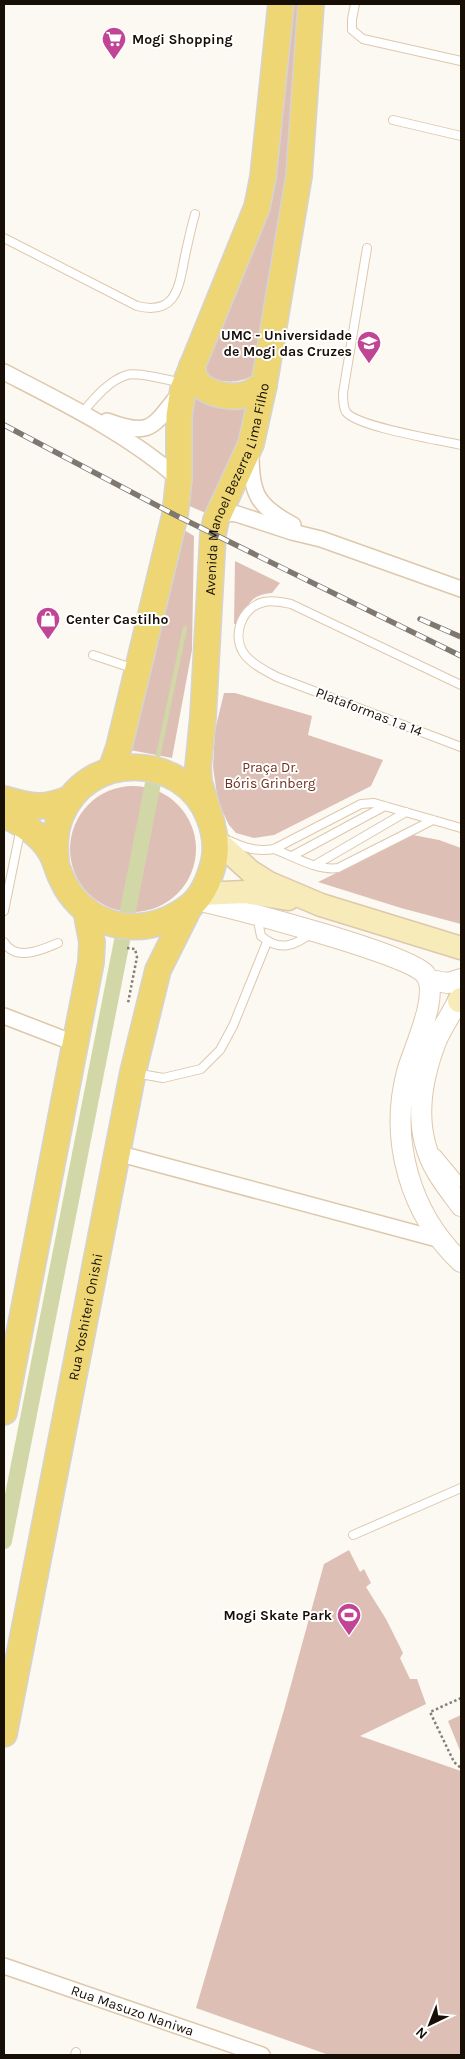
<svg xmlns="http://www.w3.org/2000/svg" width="465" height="2059" font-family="Karla,sans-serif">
<rect width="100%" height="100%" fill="#fcf8f2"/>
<path fill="#debfb5" d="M290,4H305L287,189L255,374C240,384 222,384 207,375L203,363L269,207Z
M192,393C213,409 226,410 252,405L248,425L208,514L187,505L189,419Z
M184,530L194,536L192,650L172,758L130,750Z
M235,561L280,583L272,593C249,595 248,605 238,624H234Z
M224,693H235L312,716L308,735L383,760L371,786L274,835L254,838L236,833L229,825L218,802L213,767L215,730Z
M70 849a63 63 0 1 1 126 0a63 63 0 1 1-126 0Z
M413,835L439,840L461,848V924L401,908L318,882Z
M349,1550L360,1572L364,1569L371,1583L366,1587L386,1619L403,1653L400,1658L410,1679H417L426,1704L360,1736L461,1771V2055H329L196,2008L284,1710L324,1564Z
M461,1715V1753L448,1721Z"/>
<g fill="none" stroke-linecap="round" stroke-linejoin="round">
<path stroke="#d2d7a7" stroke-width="4.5" d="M157,761L185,628"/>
<path stroke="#d2d7a7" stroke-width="16" d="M4,1541L154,778"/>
<defs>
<path id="service" d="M355,4L352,19V30L363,39L461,61
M393,120L461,136
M4,238L137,306C177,316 179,286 185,256C188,242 191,228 195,214
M367,248L343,393C343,399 343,407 346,412C357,427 440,440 461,445
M82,413C93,400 109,380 127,375C136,372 170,380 181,383
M93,655L135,669
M461,685L291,604C281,602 273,600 264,602C241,607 231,637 245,655C253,665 266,671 277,677L461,747
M230,841C245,848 257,852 274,849L361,804L374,803L461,828
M274,849C293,856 317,871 338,868L433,820
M292,856L385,806
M315,865L406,812
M4,911L21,827
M257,916L261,936C280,952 294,946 312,933
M4,942C16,962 41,950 58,943
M135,1073L163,1078L201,1069L220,1050L233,1026L267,942
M437,1154L461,1183
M353,1535L461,1488
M75,2055L76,2052"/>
<g id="minor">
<path d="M4,372C64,403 128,434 179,479"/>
<path d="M107,421C151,437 152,428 179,394"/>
<path d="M251,454C251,494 257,506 293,525"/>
<path d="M216,520L227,513L237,514L292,532L321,539L461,589"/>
<path d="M4,1016L74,1043"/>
<path d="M117,1153L441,1240"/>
<path id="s1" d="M4,1966L262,2055"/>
</g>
<path id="tertiary" d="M196,900C232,908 407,953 425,974C441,994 413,1049 407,1072C389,1140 410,1214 461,1262
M429,980L448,983L461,979
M461,995C454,1010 444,1024 437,1039C420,1082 412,1130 437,1172C444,1184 453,1195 461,1206"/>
<path id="secondary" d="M215,839L250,871L269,883L321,905L461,948
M201,894L245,892L288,899
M459,1001L461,999"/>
<g id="primary">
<path d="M192,366C193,369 193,374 195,378C204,395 233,400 250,393C254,391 259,387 264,385"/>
<path d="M111,770L119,747L175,515L179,479V416L183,389L257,207L263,177L281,4"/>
<path d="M4,799C31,807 44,810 71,798"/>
<path d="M4,815C22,823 40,834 50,851C56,860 57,870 62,879C70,898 88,916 108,922C136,932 165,925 189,907C203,896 210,878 214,861C217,846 215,832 209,817C183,751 85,750 60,818C54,833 55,847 56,862"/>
<path id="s2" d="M212,824L199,782L198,767L203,717L213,534L216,520L251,444L264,385L299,176L311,4"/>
<path d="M4,1412L91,962L92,942L86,910"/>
<path id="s3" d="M4,1734L133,1072L158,970L190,906"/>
</g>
</defs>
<use href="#service" stroke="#dec8ab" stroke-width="10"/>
<use href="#minor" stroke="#dec8ab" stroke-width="18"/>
<use href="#tertiary" stroke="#dec8ab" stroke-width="22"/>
<use href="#secondary" stroke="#dec8ab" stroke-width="25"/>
<use href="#primary" stroke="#d5d4d2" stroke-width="28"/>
<path stroke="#847e75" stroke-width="2.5" stroke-dasharray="2.5 2.5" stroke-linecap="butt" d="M127,948L135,949L137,957L128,1003
M461,1698L430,1712L454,1762L461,1768"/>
<use href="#service" stroke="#fff" stroke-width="8"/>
<use href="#minor" stroke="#fff" stroke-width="15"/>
<use href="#tertiary" stroke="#fff" stroke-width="20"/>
<use href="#secondary" stroke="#f6ebb9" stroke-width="22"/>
<use href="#primary" stroke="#edd673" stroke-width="25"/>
<defs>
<path id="rail" d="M4,425L175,515L461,656
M420,619L461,637"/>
</defs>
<use href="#rail" stroke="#7e7870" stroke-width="5.5"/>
<use href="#rail" stroke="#fff" stroke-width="4" stroke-dasharray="11" stroke-linecap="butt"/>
</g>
<defs>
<symbol id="supermarket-pin" viewBox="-11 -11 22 30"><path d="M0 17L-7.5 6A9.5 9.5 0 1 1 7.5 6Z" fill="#c04595" stroke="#fff"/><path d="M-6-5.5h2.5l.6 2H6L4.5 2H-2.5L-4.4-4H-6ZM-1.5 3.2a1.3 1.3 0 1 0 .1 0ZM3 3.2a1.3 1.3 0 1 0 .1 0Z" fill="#fff"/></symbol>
<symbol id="university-pin" viewBox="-11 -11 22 30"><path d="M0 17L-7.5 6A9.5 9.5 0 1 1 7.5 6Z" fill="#c04595" stroke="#fff"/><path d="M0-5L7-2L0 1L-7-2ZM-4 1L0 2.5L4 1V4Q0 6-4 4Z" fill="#fff"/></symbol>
<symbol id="shop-pin" viewBox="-11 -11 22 30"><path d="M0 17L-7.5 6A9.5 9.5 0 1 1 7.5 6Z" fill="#c04595" stroke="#fff"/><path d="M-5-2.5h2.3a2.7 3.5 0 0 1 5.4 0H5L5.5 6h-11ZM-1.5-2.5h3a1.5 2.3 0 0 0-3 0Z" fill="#fff"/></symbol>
<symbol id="stadium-pin" viewBox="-11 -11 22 30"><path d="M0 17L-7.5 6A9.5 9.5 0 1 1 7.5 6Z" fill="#c04595" stroke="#fff"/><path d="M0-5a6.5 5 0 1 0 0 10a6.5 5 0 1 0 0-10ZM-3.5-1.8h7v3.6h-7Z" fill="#fff"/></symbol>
</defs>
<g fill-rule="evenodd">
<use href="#supermarket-pin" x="100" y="25" width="28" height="38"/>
<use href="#university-pin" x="355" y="329" width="28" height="38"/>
<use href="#shop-pin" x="34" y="605" width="28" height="38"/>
<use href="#stadium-pin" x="335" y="1601" width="28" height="38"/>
</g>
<g text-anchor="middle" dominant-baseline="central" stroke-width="4" stroke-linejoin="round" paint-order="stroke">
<g font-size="14" font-weight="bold" fill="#170f05" stroke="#fff" text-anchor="start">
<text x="132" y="39">Mogi Shopping</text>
<text x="352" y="335" text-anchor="end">UMC - Universidade<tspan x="352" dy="16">de Mogi das Cruzes</tspan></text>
<text x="66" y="619">Center Castilho</text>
<text x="332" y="1615" text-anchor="end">Mogi Skate Park</text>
</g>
<g font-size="14" fill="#170f05" stroke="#fff">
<text stroke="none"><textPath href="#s2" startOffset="342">Avenida Manoel Bezerra Lima Filho</textPath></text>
<text transform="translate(369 712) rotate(21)">Plataformas 1 a 14</text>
<text stroke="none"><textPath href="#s3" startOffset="425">Rua Yoshiteri Onishi</textPath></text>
<text stroke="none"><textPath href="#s1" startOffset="136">Rua Masuzo Naniwa</textPath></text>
</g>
<g font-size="14" fill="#6f311d" stroke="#fff">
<text x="270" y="767">Praça Dr.<tspan x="270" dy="16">Bóris Grinberg</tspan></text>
</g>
</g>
<rect width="465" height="2059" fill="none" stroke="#170f05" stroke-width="10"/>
<g transform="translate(430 2024) rotate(223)" stroke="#ffffff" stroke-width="4" paint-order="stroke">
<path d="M0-4L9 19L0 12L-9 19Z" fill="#170f05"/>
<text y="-8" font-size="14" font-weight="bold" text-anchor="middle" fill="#170f05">N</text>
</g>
</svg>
